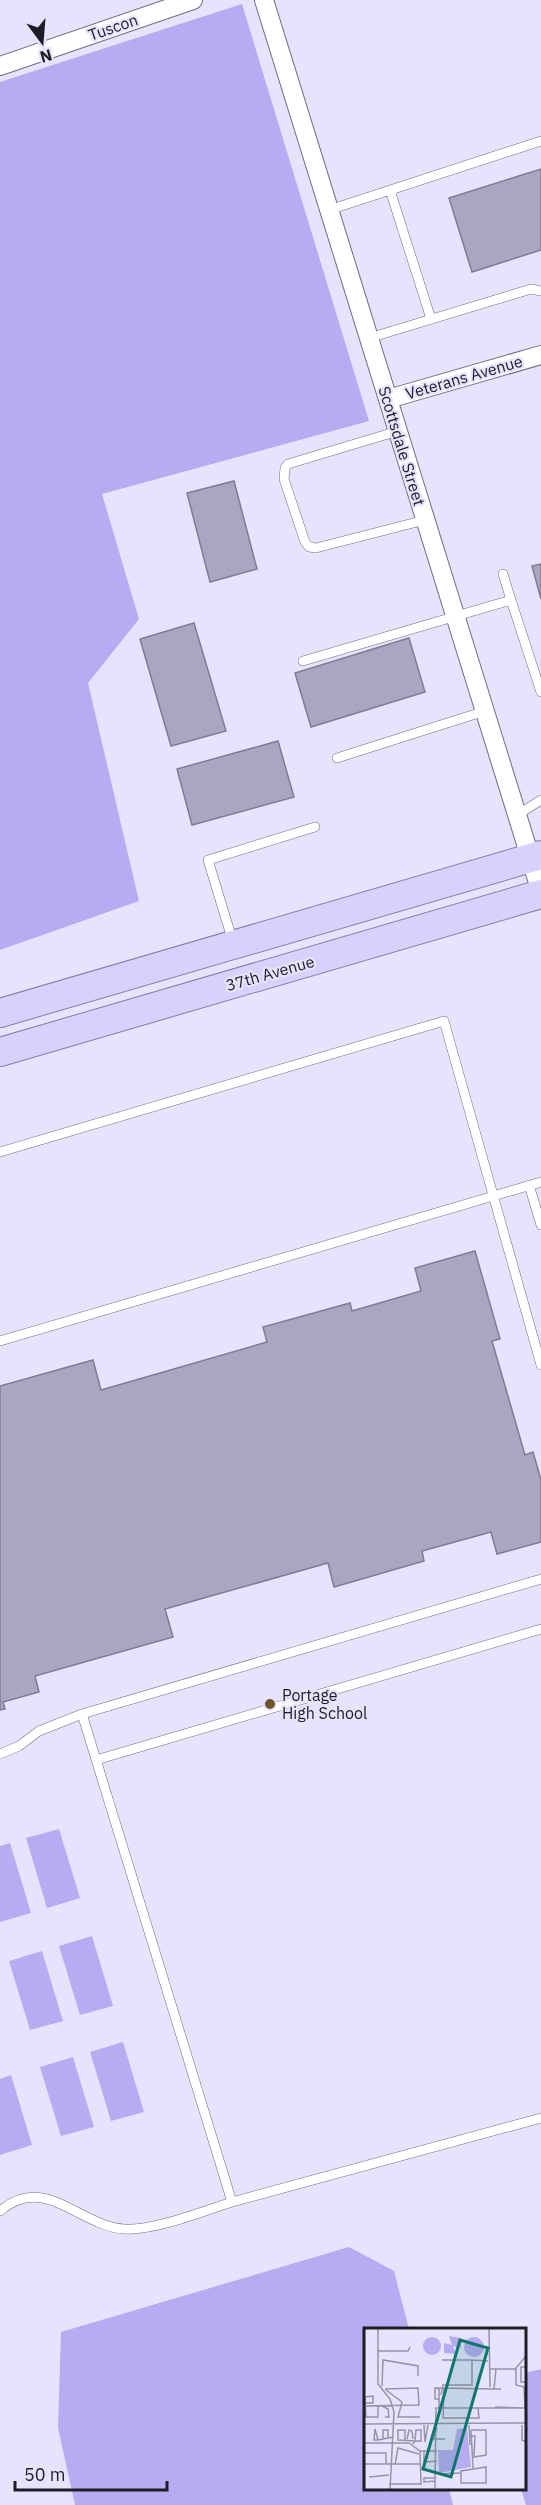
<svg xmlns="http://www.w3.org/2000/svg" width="541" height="2505" font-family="'IBM Plex Sans',sans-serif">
<rect width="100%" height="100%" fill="#e6e3fd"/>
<path fill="#b7acf1" d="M242,4L369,421L102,494L139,619L88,683L139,901L0,950V82Z
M59,1829L80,1898L47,1908L26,1838Z
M10,1843L31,1913L0,1922V1846Z
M92,1936L113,2006L80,2015L59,1946Z
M42,1951L63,2021L30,2030L9,1961Z
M123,2042L144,2112L111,2121L90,2052Z
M73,2057L94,2127L61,2136L40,2067Z
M11,2075L32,2145L0,2155V2079Z
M349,2247L394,2271L409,2329L366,2330V2488L449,2489L453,2505H75L58,2428L61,2332Z
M541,2369V2505H526L521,2489L524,2488L525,2373Z"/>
<path fill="#a9a6bf" stroke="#7f7c93" stroke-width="1.5" d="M541,169V250L472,272L449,198Z
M234,481L257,569L210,582L187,493Z
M541,564V599L532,566Z
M194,623L226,731L171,746L140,639Z
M409,638L425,692L311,727L295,673Z
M278,741L294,797L192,825L177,769Z
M475,1251L500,1339L492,1341L525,1455L533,1452L541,1480V1542L497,1554L491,1532L422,1551L424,1561L334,1587L328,1563L165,1609L173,1637L35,1676L39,1692L3,1702L5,1709L0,1710V1386L93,1360L101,1390L267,1342L263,1327L350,1303L352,1311L421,1291L415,1268Z"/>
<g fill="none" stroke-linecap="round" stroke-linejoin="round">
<defs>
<path id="service" d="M390,190L431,319
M329,210L541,141
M369,338L531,289L541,291
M398,431L288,464L285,468L284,479L305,542L309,547L316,548L425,520
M503,574L511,600
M303,661L511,600L541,692
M337,758L485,711
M517,815L541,800
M233,942L208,860L315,827
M0,1152L444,1021L541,1365
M529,1185L541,1225
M0,1341L541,1182
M0,1754L19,1746L39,1731L82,1714L541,1579
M96,1760L541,1629
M232,2202L541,2118
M0,2211C45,2173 79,2226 124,2229C154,2231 203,2211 232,2202L82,1714"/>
<path id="minor" d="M264,0L541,892
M0,66L193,0
M388,399L541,355"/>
<path id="primary" d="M0,1013L541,855
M0,1052L541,894"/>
</defs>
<use href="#service" stroke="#706c83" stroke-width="10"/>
<use href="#minor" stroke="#706c83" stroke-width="20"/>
<use href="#primary" stroke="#867eae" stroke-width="30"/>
<use href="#service" stroke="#fff" stroke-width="9"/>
<use href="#minor" stroke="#fff" stroke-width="18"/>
<use href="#primary" stroke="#d8d1fb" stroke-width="28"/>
</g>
<circle fill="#6e5526" stroke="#e6e3fd" stroke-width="2" cx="270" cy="1704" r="6"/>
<g text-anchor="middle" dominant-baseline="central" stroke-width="4.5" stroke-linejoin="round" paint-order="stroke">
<g font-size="16" fill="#1e1d26" stroke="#e6e3fd">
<text transform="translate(113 27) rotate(-19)">Tuscon</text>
<text transform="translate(464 377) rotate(-16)">Veterans Avenue</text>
<text transform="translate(402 446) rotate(73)">Scottsdale Street</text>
<text transform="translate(270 973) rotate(-16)">37th Avenue</text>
</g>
<g font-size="16" fill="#1e1d26" stroke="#e6e3fd" text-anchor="start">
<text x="282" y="1695">Portage<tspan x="282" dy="18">High School</tspan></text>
</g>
</g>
<g transform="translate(364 2328)">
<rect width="162" height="162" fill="#e6e3fd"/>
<path d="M85,8L97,10V20L89,18L92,26L80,25V15L88,17ZM100 19a10 10 0 1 1 20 0a10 10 0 1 1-20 0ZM59 18a9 9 0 1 1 18 0a9 9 0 1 1-18 0ZM103,100L107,139L75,145L74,122H89L93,101Z" fill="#b7acf1"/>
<path fill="none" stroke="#9694a7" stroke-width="1.5" d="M14,0V56L26,71L30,84L26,162M125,0L126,59M13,23H44L46,19M78,32H108M162,39H157V54H162M125,41H152M132,41L130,61H137M18,58L19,32L54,38V48M108,58V32L124,33M75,60V80M80,60L79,90H115L114,80M22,62L38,74L34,89H56M77,67L79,57H108M75,71H71V60L130,61M1,75H9V68L1,69L2,89H14V78M0,78L55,77L54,60L21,61M18,78L24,81L25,89H21M131,79L158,80M161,80L160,59L152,57V40L162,28M0,96L162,95M60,97L61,114L64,97M105,97L106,117M158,97V112L162,114M73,100L70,111H81M107,102L109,140M105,108H111L110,129L122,127V102H107M24,109V102H19V111L29,109M43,111L45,102L48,103L49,111M14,112L11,101L10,112H14L19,111M41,112V102H34V112L51,113H57V102H52L51,113L49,116M0,115H45L56,123H73M60,123V134L73,133M0,125H22V136M0,136H56M31,137L34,120L55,126M122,139V155H97V143ZM74,146L96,145M5,149L25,147M71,153L60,154V150H72M25,156H57L56,123M71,160L72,80H162"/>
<path fill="#0f766e" fill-opacity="0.15" stroke="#0f766e" stroke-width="3" d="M96,12L124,20L87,149L59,141Z"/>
<rect width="162" height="162" fill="none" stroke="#1e1d26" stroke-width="3"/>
</g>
<g transform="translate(42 42) rotate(164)" stroke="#e6e3fd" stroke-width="4.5" paint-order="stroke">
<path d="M0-4.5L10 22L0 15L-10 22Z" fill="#1e1d26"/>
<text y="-9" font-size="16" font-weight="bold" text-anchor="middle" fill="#1e1d26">N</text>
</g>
<path d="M15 2481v9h152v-9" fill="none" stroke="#1e1d26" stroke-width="3"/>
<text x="24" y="2481" font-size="18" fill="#1e1d26" stroke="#e6e3fd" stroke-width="4.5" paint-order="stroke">50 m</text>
</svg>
